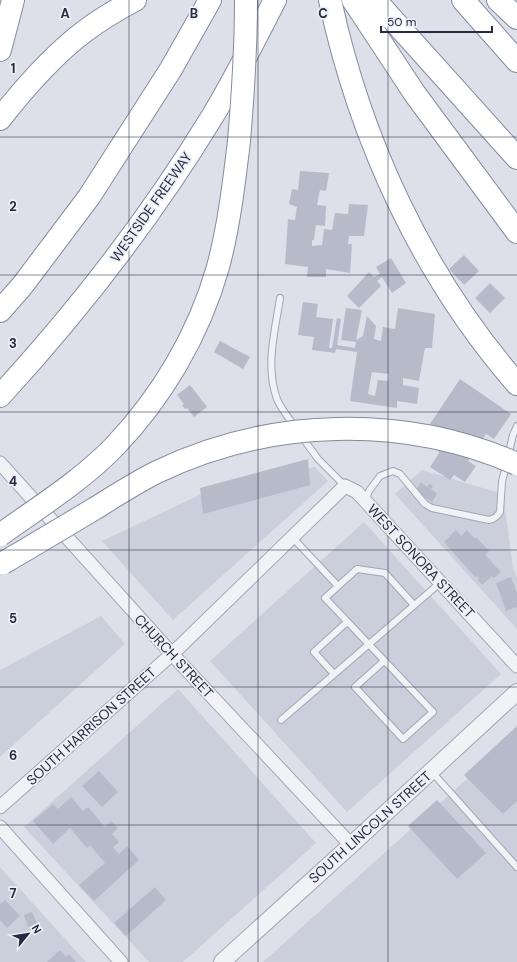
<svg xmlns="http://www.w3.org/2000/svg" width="517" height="962" font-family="'DM Sans',sans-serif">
<rect width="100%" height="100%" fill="#dde0e9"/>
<path fill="#cbcfdb" d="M315,467L328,481L173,620L102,541L225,483Z
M422,470L503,494L513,568L517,578V629L395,494Z
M364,522L501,674L347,812L210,661Z
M101,616L125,644L0,757V670Z
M178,689L316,843L183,962H149L24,827Z
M517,734V962H263Z
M0,867L86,962H0Z"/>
<path fill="#b7bbc9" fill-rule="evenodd" d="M300,171L329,173L326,191L320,190L317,205L326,206L325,226L316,225L314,240H312V246L322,245L324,229L332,230L335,213L348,214L349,204L368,205L364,236H349L348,244H352L350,273L326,269V277H307L308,267L285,264L288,219L295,220L297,207L289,204L292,189L298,190Z
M464,255L479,271L464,285L449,269Z
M391,258L406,283L392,293L382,277L377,281L381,286L359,308L347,296L369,272L374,277L380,274L376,267Z
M490,283L505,298L490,313L475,298Z
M303,302L318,304L316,317L333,319L329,348H332L337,318L341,319L337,345L355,348L356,342L341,340L346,308L362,310L356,340L363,336L367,316L376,326L374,339L381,341L383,327L395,329L398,308L435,314L432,348H425L419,381L403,378V385L419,388L417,404L397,401V408L350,401L357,352L336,349L335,353L312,350L314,337L298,335ZM372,372L389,374L388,381L378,380L375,396L368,394Z
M220,341L250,357L243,369L214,352Z
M460,379L511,414L494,439L486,434L468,461L476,466L465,482L454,475L450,480L430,467L439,453L435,435L438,430L430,424Z
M190,385L207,407L194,417L187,408L185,409L182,405L184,404L177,395Z
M308,459L310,485L203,514L200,488Z
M421,482L427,487L429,484L433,486L431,489L437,494L432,502L415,491Z
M456,530L461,536L467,530L474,538H477L489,551L485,555L501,572L494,578L492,576L482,585L478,580L479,579L477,576L475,577L444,542Z
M511,577L517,593V607L506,611L496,583Z
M517,726V801L503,814L464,775Z
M99,771L118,792L102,807L82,786Z
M71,797L83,811L88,807L105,827L111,821L118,828L112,834L119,842L113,847L119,854L127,846L139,860L94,901L79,885L105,863L90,845L87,848L70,828L53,844L33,821L53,804L58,809Z
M437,800L486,853L457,879L408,826Z
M155,887L166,900L126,936L114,923Z
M5,900L20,916L7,928L0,920V904Z
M32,912L37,923L28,927L24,915Z
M60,950L66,957L69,954L76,962H47Z"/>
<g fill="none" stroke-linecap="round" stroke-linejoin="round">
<defs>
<path id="service" d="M280,298C275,331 265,366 277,399C281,409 289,418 295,427
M302,437L318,459L345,486
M365,501L369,491L380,476L393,471L400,474L425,504L432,508L489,520C494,519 497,517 500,512L502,482L513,435L517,426
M292,537L338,586
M384,661L355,687L403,739L433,712L325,598L357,569L385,573L414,605
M334,674L314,652L347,622
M281,720L440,583
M431,771L517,867"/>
<path id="minor" d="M0,463L172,654L351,845
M0,807L172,654L345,486L357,492L517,666
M0,827L121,962"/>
<path id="tertiary" d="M222,962L351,845L517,692"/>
<path id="motorway" d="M330,0C360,140 423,276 517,384
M353,0L415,94L517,232
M375,0L517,158
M463,0L517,61
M498,0L517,18
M0,50L13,0
M0,119C25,87 53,55 85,31C101,19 118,9 135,0
M0,311L22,286L89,197L171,69L210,0
M0,396C79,310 151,217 212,117C235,79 255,39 275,0"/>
</defs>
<use href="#service" stroke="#a2a6b3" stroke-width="8"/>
<use href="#minor" stroke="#a2a6b3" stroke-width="15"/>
<use href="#tertiary" stroke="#a2a6b3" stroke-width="18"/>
<use href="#motorway" stroke="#838ba1" stroke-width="24"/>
<use href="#service" stroke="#f0f2f6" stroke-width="6"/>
<use href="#minor" stroke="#f0f2f6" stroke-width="13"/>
<use href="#tertiary" stroke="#f0f2f6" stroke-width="16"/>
<use href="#motorway" stroke="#fff" stroke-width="22"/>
<defs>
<path id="motorway-bridge" d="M0,535C39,507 81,481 114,447C162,397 199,334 218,267C229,226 234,183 239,141C243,94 246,47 246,0
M3,563C34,545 64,527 94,509C115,496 135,483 157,472C269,418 403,414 517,464"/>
</defs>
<use href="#motorway-bridge" stroke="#838ba1" stroke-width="24" stroke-linecap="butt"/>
<use href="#motorway-bridge" stroke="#fff" stroke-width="22"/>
</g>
<path fill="none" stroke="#252c41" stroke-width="1" stroke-opacity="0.55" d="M129,0V962M258,0V962M388,0V962M0,137H517M0,275H517M0,412H517M0,550H517M0,687H517M0,825H517"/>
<g text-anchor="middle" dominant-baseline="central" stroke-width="3.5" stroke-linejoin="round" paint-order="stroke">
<g font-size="14" fill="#252c41" stroke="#eceff6">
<text transform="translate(151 207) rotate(-55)">WESTSIDE FREEWAY</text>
<text transform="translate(421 561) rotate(47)">WEST SONORA STREET</text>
<text transform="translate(174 656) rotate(47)">CHURCH STREET</text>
<text transform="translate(91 726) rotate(-42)">SOUTH HARRISON STREET</text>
<text transform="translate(370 827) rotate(-42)">SOUTH LINCOLN STREET</text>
</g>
</g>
<g font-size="13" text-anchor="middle" font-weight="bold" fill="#252c41" stroke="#eceff6" stroke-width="3.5" stroke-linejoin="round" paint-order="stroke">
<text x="65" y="18">A</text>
<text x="194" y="18">B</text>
<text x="323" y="18">C</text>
<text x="13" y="73">1</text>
<text x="13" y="211">2</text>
<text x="13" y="348">3</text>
<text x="13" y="486">4</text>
<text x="13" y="623">5</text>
<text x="13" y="760">6</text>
<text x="13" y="898">7</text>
</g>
<g transform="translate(28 934) rotate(60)" stroke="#eceff6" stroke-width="3" paint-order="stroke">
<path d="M0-3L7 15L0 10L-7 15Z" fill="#252c41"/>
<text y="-6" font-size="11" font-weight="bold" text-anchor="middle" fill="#252c41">N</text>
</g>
<path d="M381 26v6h111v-6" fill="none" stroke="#252c41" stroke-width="2"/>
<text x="387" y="26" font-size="12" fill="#252c41" stroke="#eceff6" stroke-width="3" paint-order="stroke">50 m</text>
</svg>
